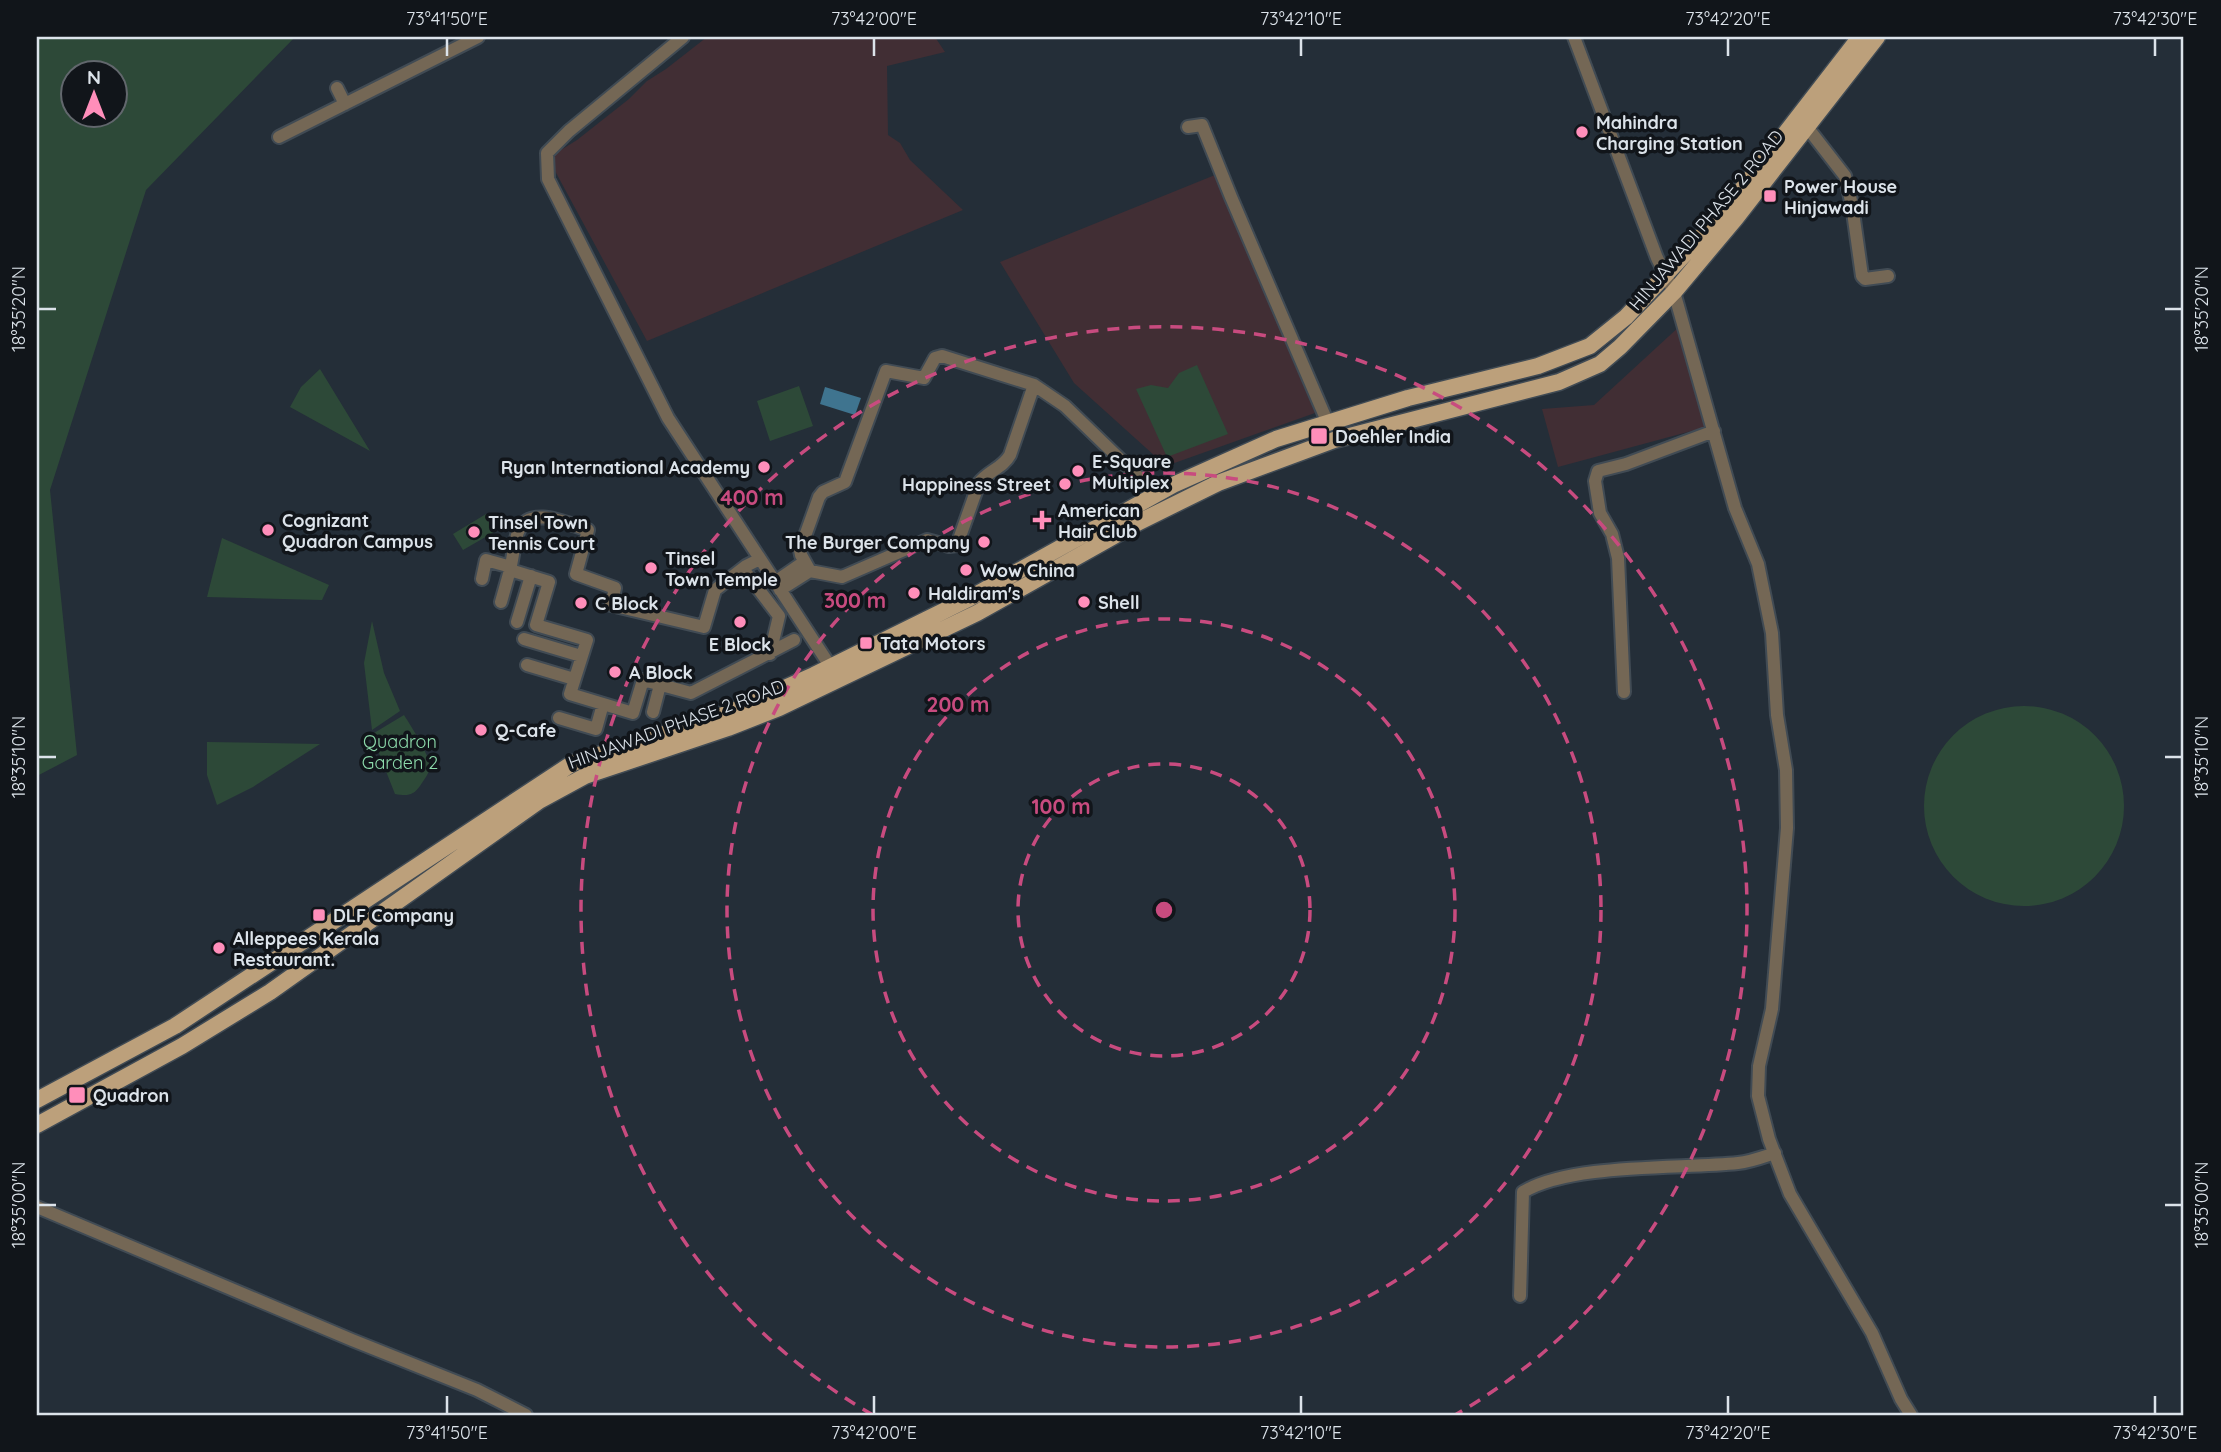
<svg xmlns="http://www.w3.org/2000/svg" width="2221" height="1452" font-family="Quicksand,sans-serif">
<rect width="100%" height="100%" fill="#242e38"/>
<path fill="#412e34" d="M707,37H935L945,52L887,66L888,135L900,143L910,160L963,210L647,341L548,158L577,140L629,99L647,81L666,69Z
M1215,175L1315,413L1166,466L1074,383L1000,262Z
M1681,325L1710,426L1558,467L1542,409L1594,405Z"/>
<path fill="#2d4938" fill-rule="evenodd" d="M37,37H295L146,190L50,490L77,755L37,776ZM74,74H116V116H74Z
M1197,365L1228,434L1167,457L1136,389L1151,385L1168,388L1179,373Z
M320,369L370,451L290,407L301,387Z
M799,386L813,426L770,441L757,401Z
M486,514L496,531L463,550L453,534Z
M222,538L329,585L322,600L207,597Z
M372,621L384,673L400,711L372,730L364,663Z
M1924 806a100 100 0 1 1 200 0a100 100 0 1 1-200 0Z
M404,715C411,726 429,754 430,766C430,773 423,781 420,786C413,796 407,796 395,794L374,741V733Z
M207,742L320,744L253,787L217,805L207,775Z"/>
<path fill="#3f748f" d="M825,387L861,398L855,415L820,404Z"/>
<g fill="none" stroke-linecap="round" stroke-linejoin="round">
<defs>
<path id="minor" d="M683,37L569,131L547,153L548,179L668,418L834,672
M1574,37L1657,258L1674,292L1735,508L1758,564L1772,633L1777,715L1786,770L1787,828L1772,1009L1759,1066L1758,1096L1769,1139L1790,1194L1872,1333L1901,1399L1911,1415
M337,88L345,104
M1188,127L1202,125L1231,197L1327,421
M1807,127L1845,176L1852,205L1862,276L1865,279L1888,276
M279,137L478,37
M1034,385L942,356L935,358L924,378L886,371L845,482L823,492L819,497L800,550L801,555L810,571L842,577L927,540L949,546L957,545L979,483C988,471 1003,468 1010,455L1034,385L1065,406L1156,494
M760,559L746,566L715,590L704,627L611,605L615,588L576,574L588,530C568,524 529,504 518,532C514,543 513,558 510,570L549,582L536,625L587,640L570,694L633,713L643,680L691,693L794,640
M743,569L779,616L770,654
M482,579L486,560L511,567
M775,582L804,562
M780,590L810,571
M501,602L510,570
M517,622L531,576
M524,639L581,656
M527,665L574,679
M1624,692L1618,558L1612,534L1600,513L1595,481L1598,471L1626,464L1714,431
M653,712L660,685
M559,718L596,729L603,704
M37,1207L352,1340L477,1390L526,1415
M1520,1296L1523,1192C1571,1163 1680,1169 1738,1163C1750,1162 1763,1157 1775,1153"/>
<path id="major" d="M37,1100L175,1026L573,763L726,714L814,675L970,598L1173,485L1276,439L1408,398L1538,366L1590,346L1626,317L1726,210L1860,37
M37,1125L182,1046L270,992L539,801L585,776L728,728L779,708L977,613L1139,522L1218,483L1334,440L1559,382L1600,364L1620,347L1674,292L1736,218L1877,37"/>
</defs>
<use href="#minor" stroke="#414b54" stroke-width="16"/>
<use href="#major" stroke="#414b54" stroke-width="19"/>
<use href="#minor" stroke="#746755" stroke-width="12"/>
<use href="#major" stroke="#bca07b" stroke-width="16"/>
</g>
<path fill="none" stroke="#dce3ea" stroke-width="2.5" d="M447,38V56M874,38V56M1301,38V56M1728,38V56M2155,38V56M38,309H56M2165,309H2182M38,757H56M2165,757H2182M38,1205H56M2165,1205H2182M447,1396V1414M874,1396V1414M1301,1396V1414M1728,1396V1414M2155,1396V1414"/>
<g fill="none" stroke="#c84b7f" stroke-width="3.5" stroke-dasharray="12 9">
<circle cx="1164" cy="910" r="146"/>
<circle cx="1164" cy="910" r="291"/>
<circle cx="1164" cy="910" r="437"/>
<path d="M873 1415A583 583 0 1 1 1455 1415"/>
</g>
<g fill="#ff8eba" stroke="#11151a" stroke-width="2.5">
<circle cx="1582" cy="132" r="7"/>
<rect x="1763" y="189" width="14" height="14" rx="3.5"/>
<rect x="1310" y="427" width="18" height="18" rx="3.5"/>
<circle cx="764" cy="467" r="7"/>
<circle cx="1078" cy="471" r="7"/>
<circle cx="1065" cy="484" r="7"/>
<path d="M1038.5 509.5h7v7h7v7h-7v7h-7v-7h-7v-7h7z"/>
<circle cx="268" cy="530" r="7"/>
<circle cx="474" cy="532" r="7"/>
<circle cx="984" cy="542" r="7"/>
<circle cx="651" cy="568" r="7"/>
<circle cx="966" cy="570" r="7"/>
<circle cx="914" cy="593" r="7"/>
<circle cx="1084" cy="602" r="7"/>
<circle cx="581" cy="603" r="7"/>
<circle cx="740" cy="622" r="7"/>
<rect x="859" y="636" width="14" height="14" rx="3.5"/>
<circle cx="615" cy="672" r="7"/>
<circle cx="481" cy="730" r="7"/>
<rect x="312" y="908" width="14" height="14" rx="3.5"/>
<circle cx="219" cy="948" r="7"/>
<rect x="68" y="1086" width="18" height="18" rx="3.5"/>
</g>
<g text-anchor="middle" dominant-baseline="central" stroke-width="7" stroke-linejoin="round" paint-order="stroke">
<g font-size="18" font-weight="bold" fill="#dce3ea" stroke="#11151a" text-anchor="start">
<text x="1596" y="122">Mahindra<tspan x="1596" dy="21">Charging Station</tspan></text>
<text x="1784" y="186">Power House<tspan x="1784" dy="21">Hinjawadi</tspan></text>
<text x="1335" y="436">Doehler India</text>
<text x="1092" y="461">E-Square<tspan x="1092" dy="21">Multiplex</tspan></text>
<text x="750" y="467" text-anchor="end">Ryan International Academy</text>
<text x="1051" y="484" text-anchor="end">Happiness Street</text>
<text x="1058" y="510">American<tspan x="1058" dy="21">Hair Club</tspan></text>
<text x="282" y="520">Cognizant<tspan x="282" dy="21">Quadron Campus</tspan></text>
<text x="488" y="522">Tinsel Town<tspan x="488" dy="21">Tennis Court</tspan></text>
<text x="970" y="542" text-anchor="end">The Burger Company</text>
<text x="665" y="558">Tinsel<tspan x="665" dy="21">Town Temple</tspan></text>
<text x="980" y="570">Wow China</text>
<text x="928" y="593">Haldiram's</text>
<text x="1098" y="602">Shell</text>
<text x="595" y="603">C Block</text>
<text x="880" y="643">Tata Motors</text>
<text x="740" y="644" text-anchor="middle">E Block</text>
<text x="629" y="672">A Block</text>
<text x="495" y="730">Q-Cafe</text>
<text x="333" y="915">DLF Company</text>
<text x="233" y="938">Alleppees Kerala<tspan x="233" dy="21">Restaurant.</tspan></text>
<text x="93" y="1095">Quadron</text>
</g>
<g font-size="18" fill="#dce3ea" stroke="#11151a">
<text transform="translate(1706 220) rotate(-50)">HINJAWADI PHASE 2 ROAD</text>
<text transform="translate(676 724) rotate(-20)">HINJAWADI PHASE 2 ROAD</text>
</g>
<g font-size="18" fill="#8ddbac" stroke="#11151a">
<text x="400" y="741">Quadron<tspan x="400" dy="21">Garden 2</tspan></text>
</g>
</g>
<circle cx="1164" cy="910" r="10" fill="#c84b7f" stroke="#11151a" stroke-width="3.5"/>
<g font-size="21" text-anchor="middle" font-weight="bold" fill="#c84b7f" stroke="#11151a" stroke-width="7" stroke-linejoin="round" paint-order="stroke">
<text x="752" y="505">400 m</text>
<text x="855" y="608">300 m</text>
<text x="958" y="712">200 m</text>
<text x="1061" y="814">100 m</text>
</g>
<rect width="2221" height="1452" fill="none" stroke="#11151a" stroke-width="77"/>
<g transform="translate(94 94)"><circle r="33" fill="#11151a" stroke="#62676d" stroke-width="2"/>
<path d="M0-5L12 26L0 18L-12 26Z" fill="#ff8eba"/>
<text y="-10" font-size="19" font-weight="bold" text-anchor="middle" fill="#dce3ea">N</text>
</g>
<rect x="38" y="38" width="2144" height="1376" fill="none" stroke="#dce3ea" stroke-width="2.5"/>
<g font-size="18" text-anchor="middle" fill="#dce3ea">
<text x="447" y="25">73°41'50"E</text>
<text x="874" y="25">73°42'00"E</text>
<text x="1301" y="25">73°42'10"E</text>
<text x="1728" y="25">73°42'20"E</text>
<text x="2155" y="25">73°42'30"E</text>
<text transform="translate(19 309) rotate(-90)" y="6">18°35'20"N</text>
<text transform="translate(2202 309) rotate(-90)" y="6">18°35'20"N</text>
<text transform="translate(19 757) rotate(-90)" y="6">18°35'10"N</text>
<text transform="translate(2202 757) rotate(-90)" y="6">18°35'10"N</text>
<text transform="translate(19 1205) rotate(-90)" y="6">18°35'00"N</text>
<text transform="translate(2202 1205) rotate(-90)" y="6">18°35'00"N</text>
<text x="447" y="1439">73°41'50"E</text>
<text x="874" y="1439">73°42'00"E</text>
<text x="1301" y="1439">73°42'10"E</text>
<text x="1728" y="1439">73°42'20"E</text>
<text x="2155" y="1439">73°42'30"E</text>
</g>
</svg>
